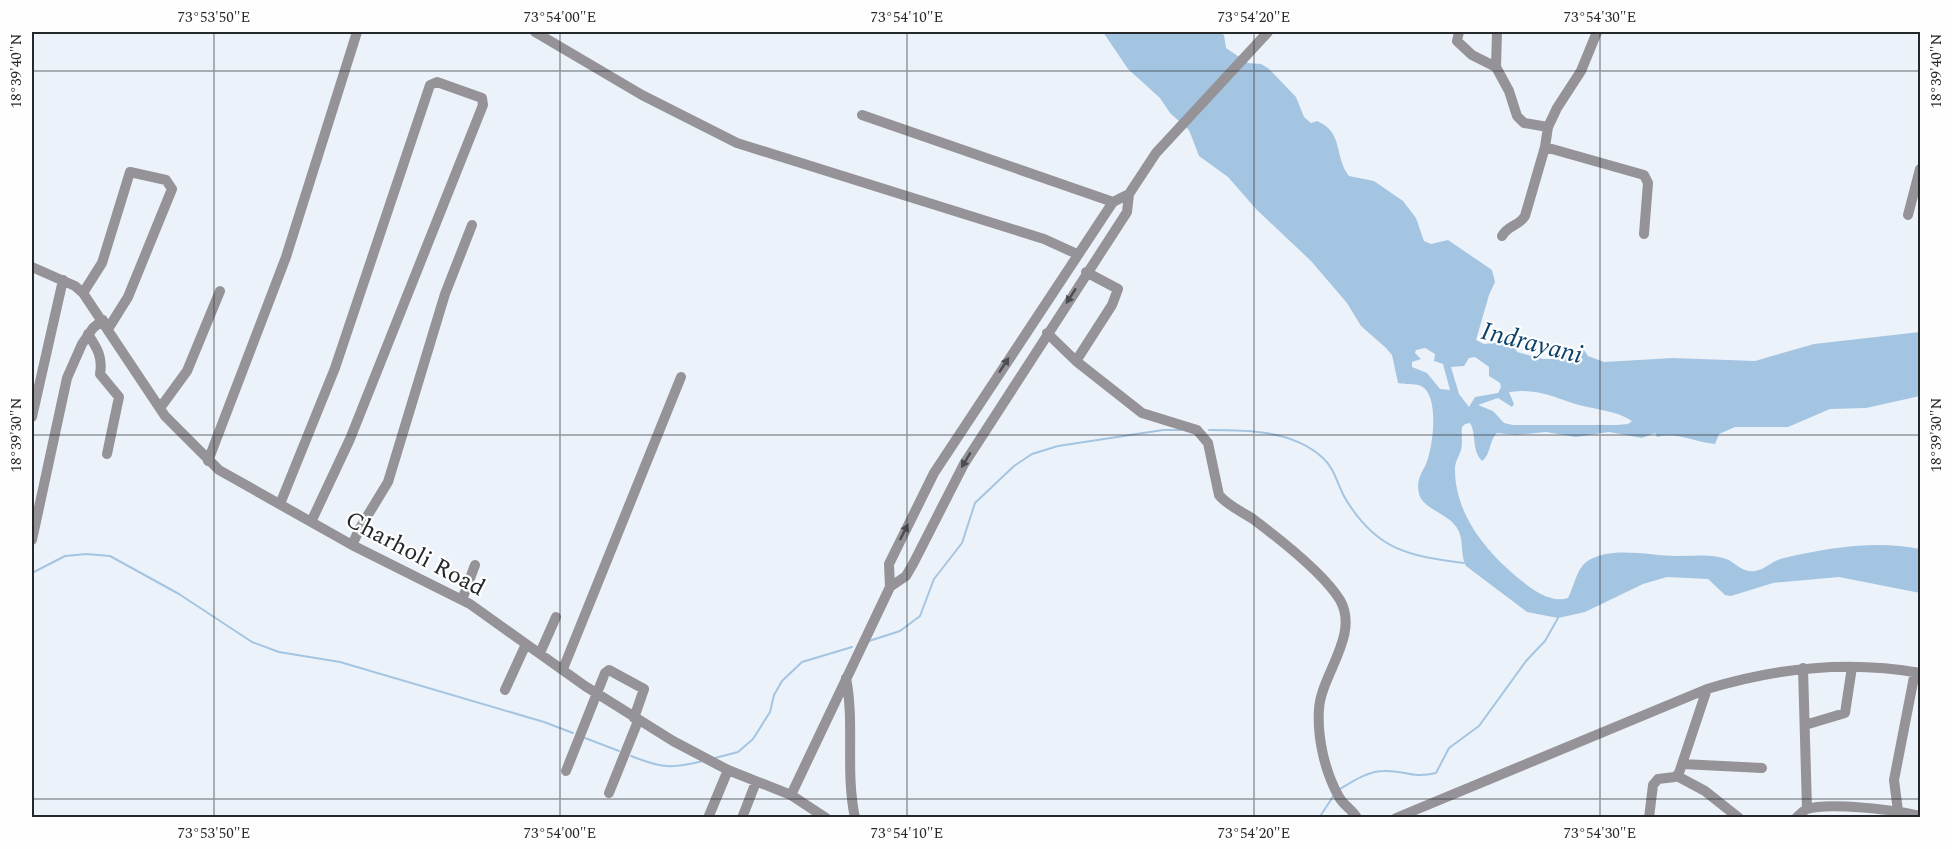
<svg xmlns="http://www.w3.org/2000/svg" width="1952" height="849" font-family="Spectral,serif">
<rect width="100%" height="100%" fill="#ecf2fa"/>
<path fill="#a4c5e2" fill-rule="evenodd" d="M1103,32H1218L1224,35L1226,48L1248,63L1261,64L1268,68L1296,97L1304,117L1311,123L1317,121C1344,132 1334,157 1349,176L1374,181L1403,201L1416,218L1424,241L1431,244L1448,240L1492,270L1495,282L1489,295L1476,340L1484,344L1495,343L1504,338L1513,340L1517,352L1543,359H1560L1582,347L1588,356L1604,362L1673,358L1755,361L1814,344L1920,332V396L1866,408L1830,409L1788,427H1735L1719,434L1715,444C1693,442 1678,432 1657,437L1655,433L1642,438L1609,432L1576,437L1546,432L1515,435L1497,433C1489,440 1491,455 1482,461C1471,449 1477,435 1470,423L1465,424L1462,427C1461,434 1463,443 1461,450C1459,456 1456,460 1455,467C1454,515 1488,554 1522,581C1534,591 1552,603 1568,598C1574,587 1576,570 1586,562C1610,545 1650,556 1677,556C1692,556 1708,554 1723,558C1736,561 1740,573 1755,571C1765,570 1773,560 1784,558C1828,548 1876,540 1920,549V593L1839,577L1773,583L1731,596L1725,595L1708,579L1667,577L1643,584L1585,612L1558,618L1527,612L1466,566C1459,552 1466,536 1453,523C1445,514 1422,507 1419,494C1416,481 1421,474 1426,464C1433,448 1440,395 1421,386C1414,383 1405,385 1398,383L1392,355L1386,348L1361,326L1347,303L1311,261L1256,209L1228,177L1199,156L1189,130L1170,113L1160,98L1128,69ZM1425,348L1435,354L1434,361L1443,364L1450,390L1440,389L1427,373L1412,367V362L1421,359L1415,353L1416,350ZM1475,357L1489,367V376L1500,383L1501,387L1498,393L1475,397L1469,407L1459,394L1451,367L1464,366L1469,358ZM1521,391C1541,391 1554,397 1572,403C1593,410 1613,409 1632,421L1628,424L1617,425H1513L1504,423L1493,411L1478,405L1498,398L1512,407L1514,404L1509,392Z"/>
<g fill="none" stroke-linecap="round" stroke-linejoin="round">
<path stroke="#a4c5e2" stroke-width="2" d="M1209,430C1247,430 1293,430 1323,458C1335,469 1337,484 1345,498C1376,550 1408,556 1464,563
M32,573L65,556L86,554L110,556L179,594L252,642L279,652L340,662L544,722L573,733
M869,641L900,631L920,616L934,579L962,543L975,503L1014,466L1032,454L1058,446L1163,430H1181
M585,738L619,751
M631,756C661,768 672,769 703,761
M715,758L738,752L753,739L770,712L774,695L782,681L802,662L852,647
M1340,789C1353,781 1368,771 1384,771C1405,770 1411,779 1436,773L1449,748L1479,726L1526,661L1545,641L1558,618
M1319,818L1334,795"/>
<path stroke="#959397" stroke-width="10" d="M535,32L642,95L737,143L1044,239L1077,254
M1459,32L1457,41L1472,55L1496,67
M1497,32L1496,67L1509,91L1517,116L1524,123L1548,127
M862,115L1113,202
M1545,147L1644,175L1648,183L1644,234
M1908,215L1920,169
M1502,236C1508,225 1519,226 1525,216L1545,147L1548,127L1557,108L1581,71L1597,32
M32,267L75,286L83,293L165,416L219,470L352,545L470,604L585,686L673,741L728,770L791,795L826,818
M83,293L102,263L130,172L166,180L172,189L128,297L108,329
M1047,333L1076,361L1142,413L1197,430L1208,443L1219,495C1228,506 1241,511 1253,519C1277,537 1324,574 1340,600C1360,635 1321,675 1319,709C1317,738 1325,772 1339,797C1344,806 1352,809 1357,818
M88,334C97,348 103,357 100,374L119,397L107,454
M1076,361L1112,305L1118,289L1086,272
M160,408L187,371L220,291
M32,417L63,280
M208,461L286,257L357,32
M280,504L335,368L430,85L437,82L482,98L483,105L350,439L311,522
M32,540L67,378L82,344L93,328L103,320
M352,545L360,528L388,482L445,294L472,225
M890,587L889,564L934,473L1113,202L1129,194
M462,600L475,565
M540,653L556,617
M1803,668L1807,809
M563,669L681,377
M846,678C855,724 845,771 855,818
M505,690L526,644
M1805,725L1845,713L1852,667
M1682,764L1762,768
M566,771L605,673L609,670L644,689L634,718
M1677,776L1705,791L1739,818
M609,793L638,721
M791,795L890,587L906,576L913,564L964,464L1127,212L1129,194L1156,153L1268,32
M1898,811L1894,780L1915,672
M708,818L728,770
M742,818L756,782
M1396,818L1707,689C1776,668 1848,660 1920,673
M1649,818L1653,785L1658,779L1675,777L1679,773L1707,689
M1796,818C1799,815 1803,811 1807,809C1828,802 1898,810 1920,816"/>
</g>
<defs><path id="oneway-solid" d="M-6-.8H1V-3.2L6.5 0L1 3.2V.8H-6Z" transform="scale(1.5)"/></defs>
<g fill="#4c4d51">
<use href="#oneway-solid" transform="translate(1071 296) rotate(123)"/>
<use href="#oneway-solid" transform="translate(1004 365) rotate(-57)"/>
<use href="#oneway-solid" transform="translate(966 460) rotate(121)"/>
<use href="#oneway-solid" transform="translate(904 532) rotate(-63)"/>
</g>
<path fill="none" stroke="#25282b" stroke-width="1.5" stroke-opacity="0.45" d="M214,32V818M560,32V818M907,32V818M1254,32V818M1600,32V818M32,71H1920M32,435H1920M32,799H1920"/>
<g text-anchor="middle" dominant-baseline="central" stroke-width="4.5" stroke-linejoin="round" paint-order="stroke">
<g font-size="24" fill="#25282b" stroke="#fefefe">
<text transform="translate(415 554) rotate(28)">Charholi Road</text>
</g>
<g font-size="26" font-style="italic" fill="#0b4168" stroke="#fefefe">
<text transform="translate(1532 343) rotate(14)">Indrayani</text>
</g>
</g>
<rect width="1952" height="849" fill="none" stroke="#fefefe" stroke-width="66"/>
<rect x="33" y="33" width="1886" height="783" fill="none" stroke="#25282b" stroke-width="2"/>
<g font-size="15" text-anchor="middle" fill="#25282b">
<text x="214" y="22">73°53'50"E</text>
<text x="560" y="22">73°54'00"E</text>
<text x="907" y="22">73°54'10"E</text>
<text x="1254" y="22">73°54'20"E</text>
<text x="1600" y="22">73°54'30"E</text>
<text transform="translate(16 71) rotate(-90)" y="5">18°39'40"N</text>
<text transform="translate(1936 71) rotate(-90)" y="5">18°39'40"N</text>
<text transform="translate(16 435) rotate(-90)" y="5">18°39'30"N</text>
<text transform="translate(1936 435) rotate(-90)" y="5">18°39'30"N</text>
<text x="214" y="838">73°53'50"E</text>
<text x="560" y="838">73°54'00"E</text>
<text x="907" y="838">73°54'10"E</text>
<text x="1254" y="838">73°54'20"E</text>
<text x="1600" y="838">73°54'30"E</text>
</g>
</svg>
